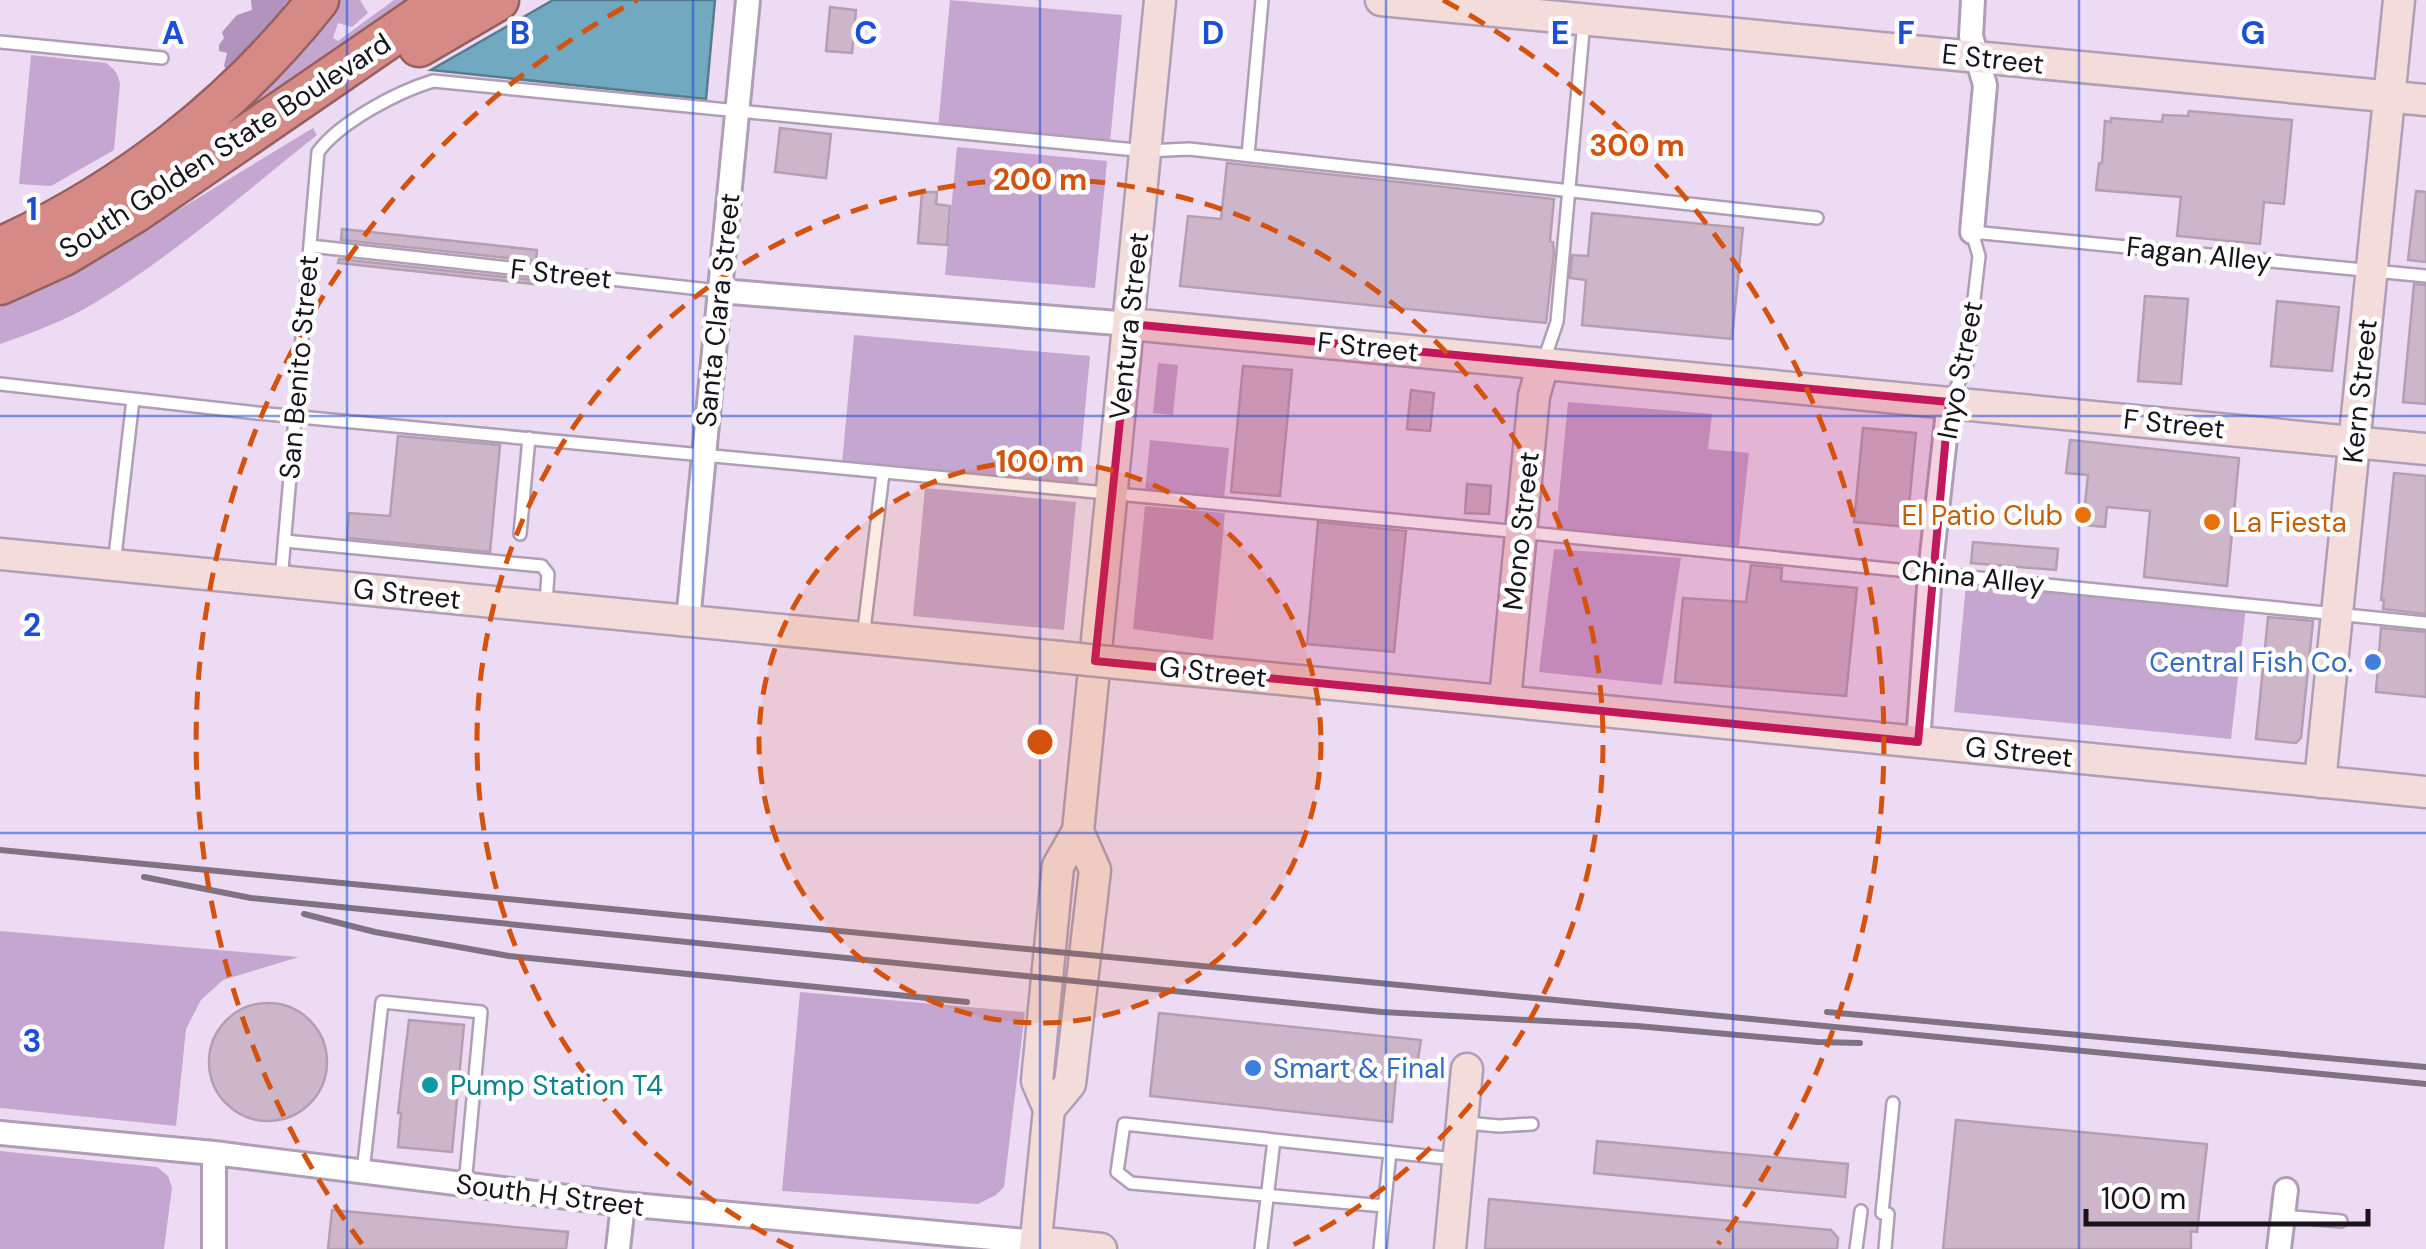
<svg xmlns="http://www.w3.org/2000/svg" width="2426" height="1249" font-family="'DM Sans',sans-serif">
<rect width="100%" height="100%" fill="#eddbf3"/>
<path fill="#c5a6d0" d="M339,0H360L368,13L352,27L338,23L333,38L338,41L394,0H419L249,112L244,107Z
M950,0L1122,15L1110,143L938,128Z
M31,55L106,63C115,69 118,74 120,84L114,150L51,186L19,184Z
M313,128L317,135C244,193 173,256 93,304C64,321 32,333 0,344V307L86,266Z
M957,147L1107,161L1095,288L945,275Z
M854,335L1090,356L1078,485L842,463Z
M1158,363L1178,365L1173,415L1153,413Z
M1568,402L1712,414L1708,449L1749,453L1739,546L1556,529Z
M1150,440L1229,448L1224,499L1145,491Z
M925,488L1076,502L1064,630L913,616Z
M1145,506L1225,513L1213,640L1133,629Z
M1554,549L1681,558L1662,685L1539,672Z
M1966,584L2246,607L2231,739L1954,712Z
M0,931L299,957L223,980L201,1000L186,1029L176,1126L0,1108Z
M800,992L1025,1012L1004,1187L996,1195L978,1204L782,1191Z
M0,1151L157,1167L168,1176L172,1188L164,1249H0Z"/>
<path fill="#b193bc" d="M251,0H289L284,5L274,35L228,72L224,66L227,53L219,51V45L224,38L222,32L237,15L252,10Z"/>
<path fill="#71a9c0" stroke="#577c8e" stroke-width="2.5" d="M553,0H715L706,99L431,70Z"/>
<path fill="#ceb6ca" stroke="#b49eb1" stroke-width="2.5" d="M830,7L856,10L852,53L826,51Z
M2189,111L2292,120L2284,204L2264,202L2260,244L2177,236L2181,197L2096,190L2099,163H2102L2105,121L2111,122V118L2162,122L2163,115L2188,116Z
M780,128L831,134L826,178L775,172Z
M1227,163L1554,199L1550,241L1553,242L1554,253L1546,323L1180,286L1188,216L1221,219Z
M2416,191L2426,192V262L2408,260Z
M922,192H937L936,204L950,206L947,245L918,243Z
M1592,213L1743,228L1732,339L1582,325L1586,280L1570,278L1572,255L1588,256Z
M342,229L537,250L536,261L341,240Z
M339,259L534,280V284L338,263Z
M2414,284L2426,285V404L2403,402Z
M2145,296L2188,299L2181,384L2138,381Z
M2277,301L2339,307L2332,371L2271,366Z
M1243,366L1292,370L1280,496L1231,492Z
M1411,390L1434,393L1430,431L1407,429Z
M1863,428L1916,433L1907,527L1854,522Z
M398,436L500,445L490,552L347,538L349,513L390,516Z
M2070,440L2239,458L2227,586L2144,577L2150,511L2107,507L2105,527L2083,525L2088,475L2066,473Z
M2394,473L2426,476V614L2383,609L2384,600H2381Z
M1467,484L1491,486L1489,514L1465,513Z
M1318,522L1406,531L1394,652L1307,644Z
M1973,542L2058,549L2056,570L1971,563Z
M1751,565L1782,568L1781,581L1857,588L1846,696L1675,682L1683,598L1746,602Z
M2268,617L2313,621L2301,738L2296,743L2256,739Z
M2381,628L2426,632V697L2376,692Z
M209 1062a59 59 0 1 1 118 0a59 59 0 1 1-118 0Z
M1159,1013L1421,1040L1417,1066L1397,1065L1392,1122L1150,1096Z
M409,1020L464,1025L452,1152L398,1147L401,1113H398Z
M1956,1120L2207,1144L2197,1232L2191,1231V1249H1943Z
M1597,1141L1848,1164L1845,1197L1594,1173Z
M1489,1199L1831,1230L1838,1238L1837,1249H1485Z
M332,1210L568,1232L566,1249H328Z"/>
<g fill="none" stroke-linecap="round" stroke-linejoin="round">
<defs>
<path id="lane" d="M0,42L162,58
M1248,155L1262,0
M310,246L719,291
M1544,360L1557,322L1584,21
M0,384L257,413L1520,532L2426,623
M1949,402L1966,368L1979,256L1972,232L2426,276
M520,534L529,438
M285,541L542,566L548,574L546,603
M114,565L133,399
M281,581L318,152C340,122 397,92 433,81L1146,151L1189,149L1817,218
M863,638L883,473
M1466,1123L1499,1126L1532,1124
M363,1172L382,1002L481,1012L465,1185
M1384,1206L1131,1183L1117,1172L1124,1124L1455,1159
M1882,1213L1893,1103
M2283,1216L2341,1221
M1261,1249L1274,1140
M1380,1249L1390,1152
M1856,1249L1861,1211
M1885,1249L1888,1214"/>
<path id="street" d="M1972,232L1985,85L1971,36L1973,0
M719,291L1130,324
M688,621L748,0
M1918,742L1930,573L1949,402
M0,1133L214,1153L623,1204L1036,1242
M214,1249V1153
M618,1249L623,1204
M2279,1249L2286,1190"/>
<path id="secondary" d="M1381,0L2426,100
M1130,324L2426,449
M0,554L1060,657
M1138,665L2426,792
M1505,700L1534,396L1543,364
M2320,782L2399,0
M1049,1109L1070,1084L1095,870L1078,831
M1036,1242L1101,1249
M1035,1249L1049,1109L1037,1081L1058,866L1078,831C1105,554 1134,277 1160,0
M1450,1249L1467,1069"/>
<path id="highway" d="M419,46L498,0
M0,248C124,192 233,107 318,0
M0,284L64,255L135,212L444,0"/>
</defs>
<use href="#lane" stroke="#af9eb5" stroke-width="16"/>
<use href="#street" stroke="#af9eb5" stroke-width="28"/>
<use href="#secondary" stroke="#af9eb5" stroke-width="35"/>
<use href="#highway" stroke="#946060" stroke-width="45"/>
<use href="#lane" stroke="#fff" stroke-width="11"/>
<use href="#street" stroke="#fff" stroke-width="22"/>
<use href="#secondary" stroke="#f3dcda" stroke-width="30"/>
<use href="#highway" stroke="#d68a85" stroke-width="40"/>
<path stroke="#7f7383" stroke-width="6" d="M0,850L2426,1084
M144,877L251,898L1382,1012L1637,1026L1818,1042L1860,1043
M304,914L375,932L509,956L967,1002
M1827,1012L2426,1067"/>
<defs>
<path id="secondary-bridge" d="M1060,657L1138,665"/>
</defs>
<use href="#secondary-bridge" stroke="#af9eb5" stroke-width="35" stroke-linecap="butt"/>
<use href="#secondary-bridge" stroke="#f3dcda" stroke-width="30"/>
</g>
<path fill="#c2185b" fill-opacity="0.2" stroke="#c2185b" stroke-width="8" stroke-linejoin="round" d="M1130,324L1949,402L1918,742L1095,661Z"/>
<path fill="none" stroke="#1d4ed8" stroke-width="2.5" stroke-opacity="0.55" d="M347,0V1249M693,0V1249M1040,0V1249M1386,0V1249M1733,0V1249M2079,0V1249M0,416H2426M0,833H2426"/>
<circle cx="1040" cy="742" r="281" fill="#d3520e" fill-opacity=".12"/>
<g fill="none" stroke="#d3520e" stroke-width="5" stroke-dasharray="18 12">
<circle cx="1040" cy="742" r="281"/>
<path d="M793 1248A563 563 0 1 1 1287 1248"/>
<path d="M362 1244A844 844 0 0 1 637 0M1443 0A844 844 0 0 1 1718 1244"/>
</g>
<g fill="#e8710a" stroke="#fff" stroke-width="4">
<circle cx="2083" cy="515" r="10"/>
<circle cx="2212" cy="522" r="10"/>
</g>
<g fill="#3f7fe0" stroke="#fff" stroke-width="4">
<circle cx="2373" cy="662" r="10"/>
<circle cx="1253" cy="1068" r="10"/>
</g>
<circle fill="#0f9aa8" stroke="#fff" stroke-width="4" cx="430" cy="1085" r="10"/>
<g text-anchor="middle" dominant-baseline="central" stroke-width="9" stroke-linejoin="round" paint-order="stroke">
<g font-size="28" fill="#19131b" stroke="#fff">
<text transform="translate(1993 59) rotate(6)">E Street</text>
<text transform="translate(225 146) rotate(-33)">South Golden State Boulevard</text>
<text transform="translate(2199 254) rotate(6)">Fagan Alley</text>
<text transform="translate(561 274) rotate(6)">F Street</text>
<text transform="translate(718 310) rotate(-84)">Santa Clara Street</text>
<text transform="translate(1129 326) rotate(-84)">Ventura Street</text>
<text transform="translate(1368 347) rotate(6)">F Street</text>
<text transform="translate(299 367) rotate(-85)">San Benito Street</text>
<text transform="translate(1960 370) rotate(-79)">Inyo Street</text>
<text transform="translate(2360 391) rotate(-84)">Kern Street</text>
<text transform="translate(2174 424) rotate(6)">F Street</text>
<text transform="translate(1521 531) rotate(-84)">Mono Street</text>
<text transform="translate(1973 577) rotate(6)">China Alley</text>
<text transform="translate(407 594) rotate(6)">G Street</text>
<text transform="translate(1213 672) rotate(6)">G Street</text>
<text transform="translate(2019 752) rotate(6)">G Street</text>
<text transform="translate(550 1195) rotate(7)">South H Street</text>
</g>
<g font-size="28" fill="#c56008" stroke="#fff" text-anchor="end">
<text x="2063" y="515">El Patio Club</text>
<text x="2232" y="522" text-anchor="start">La Fiesta</text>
</g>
<g font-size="28" fill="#366cbe" stroke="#fff" text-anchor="end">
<text x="2353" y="662">Central Fish Co.</text>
<text x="1273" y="1068" text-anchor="start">Smart &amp; Final</text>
</g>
<g font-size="28" fill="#0d838f" stroke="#fff" text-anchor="start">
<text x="450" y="1085">Pump Station T4</text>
</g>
</g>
<g font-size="32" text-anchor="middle" font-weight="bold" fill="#1d4ed8" stroke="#fff" stroke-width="9" stroke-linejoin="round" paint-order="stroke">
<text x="173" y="44">A</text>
<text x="520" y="44">B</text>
<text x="866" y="44">C</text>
<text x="1213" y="44">D</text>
<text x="1560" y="44">E</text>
<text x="1906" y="44">F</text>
<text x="2253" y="44">G</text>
<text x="32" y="220">1</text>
<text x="32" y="636">2</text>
<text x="32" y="1052">3</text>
</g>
<circle cx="1040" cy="742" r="15" fill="#d3520e" stroke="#fff" stroke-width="5"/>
<g font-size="30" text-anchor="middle" font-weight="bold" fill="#d3520e" stroke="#fff" stroke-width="9" stroke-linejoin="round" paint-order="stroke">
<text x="1637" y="156">300 m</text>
<text x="1040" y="190">200 m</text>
<text x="1040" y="472">100 m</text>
</g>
<path d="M2086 1209v15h282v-15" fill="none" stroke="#19131b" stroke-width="5"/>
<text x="2101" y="1209" font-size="30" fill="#19131b" stroke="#ffffff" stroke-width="8" paint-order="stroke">100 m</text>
</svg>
